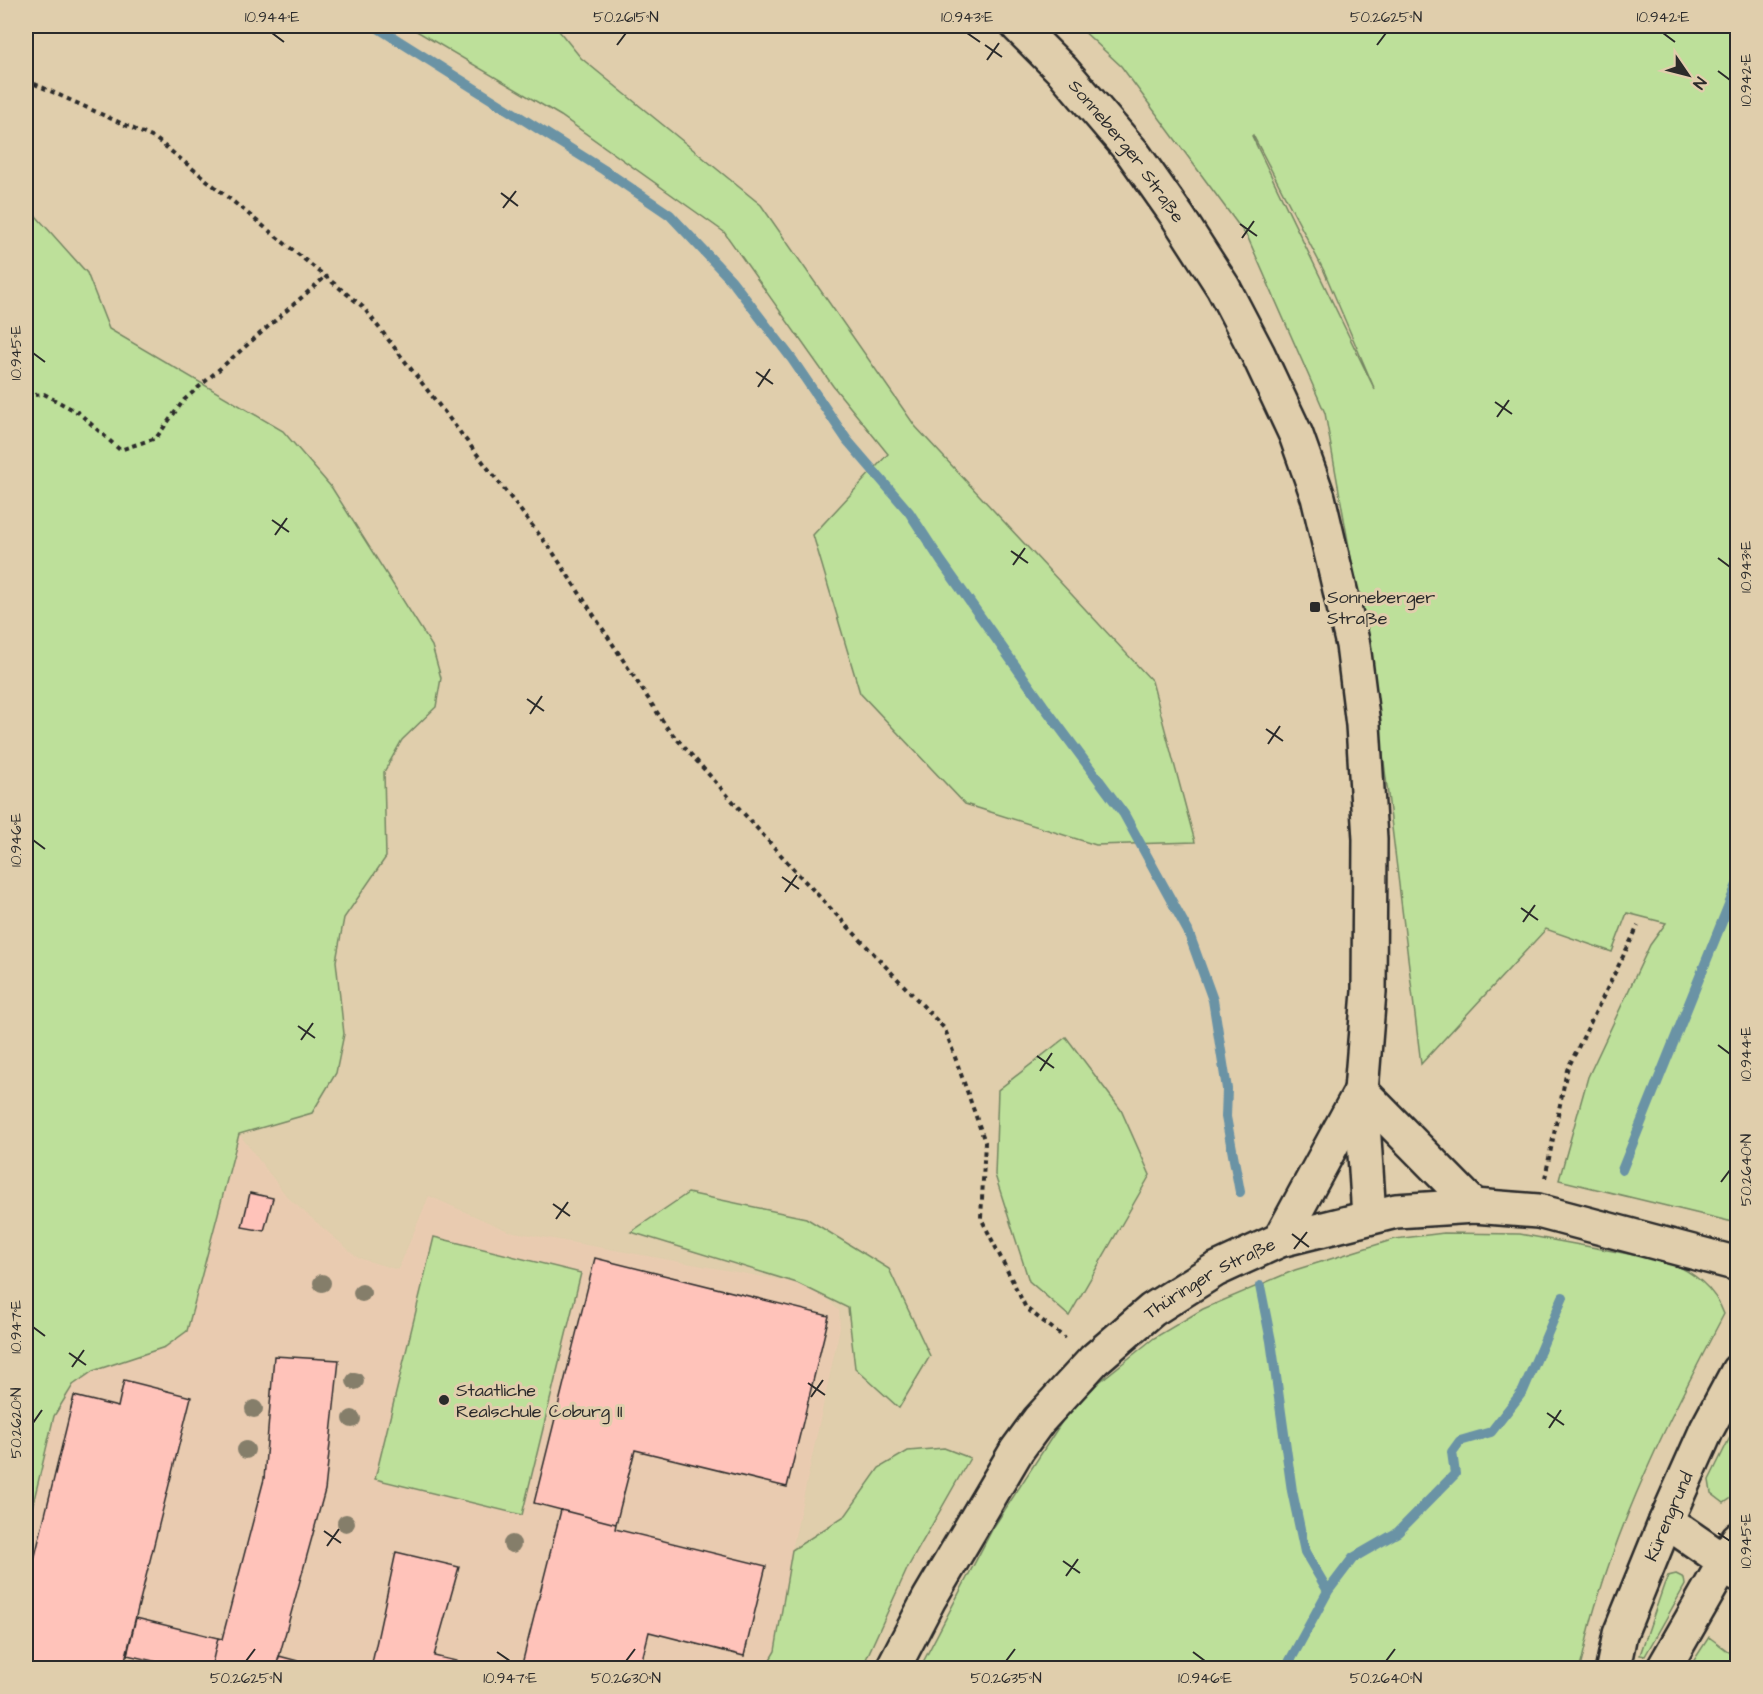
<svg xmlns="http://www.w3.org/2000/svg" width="1763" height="1694" font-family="'Architects Daughter',sans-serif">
<rect width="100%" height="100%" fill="#e0ceac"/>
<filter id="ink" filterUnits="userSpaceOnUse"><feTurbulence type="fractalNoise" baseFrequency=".0167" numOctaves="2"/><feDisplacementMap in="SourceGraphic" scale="12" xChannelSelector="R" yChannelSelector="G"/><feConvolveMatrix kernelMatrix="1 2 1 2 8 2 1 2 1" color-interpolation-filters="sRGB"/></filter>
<g filter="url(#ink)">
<path fill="#e9cbb0" d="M239,1134L288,1198L358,1258L398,1270L429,1196L508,1231L797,1283L824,1296L839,1311L840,1327L792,1550L775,1651L765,1668H26V1533L54,1416L73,1385L93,1371L165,1347L187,1331Z"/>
<path fill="#bde09a" stroke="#748662" stroke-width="1.5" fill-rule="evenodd" d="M408,26H555L581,58L761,205L915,426L1152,681L1195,842L1096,845L965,804L860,693L813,535L888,454L833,386L724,232L561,116Z
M1078,26H1737V1223L1559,1180L1588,1077L1650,945L1666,923L1627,913L1612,952L1546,929L1421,1064L1376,697L1325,413L1248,238L1121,66ZM1253,135L1324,271L1375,390L1252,136Z
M26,212L37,217L87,273L109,329L283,431L332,488L432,646L441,678L436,707L402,740L384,772L386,857L344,918L336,961L344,1034L336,1073L312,1113L239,1134L187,1331L165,1347L93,1371L73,1385L54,1416L26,1533Z
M1066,1037L1121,1110L1150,1175L1069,1316L1029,1281L995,1175L998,1090Z
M688,1193L806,1218L889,1269L930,1356L899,1408L855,1368L848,1308L797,1283L631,1232Z
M1444,1233L1520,1234L1667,1261C1693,1272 1714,1287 1724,1314C1676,1405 1628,1499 1598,1598C1590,1621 1586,1645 1580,1668H920L993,1528L1063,1420L1098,1383L1154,1338L1203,1309L1295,1270L1395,1239Z
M434,1237L581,1273L522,1515L375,1479Z
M1737,1423V1494L1724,1503L1711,1493L1709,1480Z
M944,1448L970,1458L908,1567L862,1668H765L775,1651L792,1550L846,1515L879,1468L908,1451Z
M1676,1574L1684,1578L1685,1585L1645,1656L1640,1655L1664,1585L1668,1576Z
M1709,1637L1737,1658V1668H1689Z"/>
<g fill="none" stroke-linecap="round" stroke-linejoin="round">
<path stroke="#6b93a5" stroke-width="10" d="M375,26L604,170L670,215L732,281L792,359L847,440L909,512L941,561L1043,705L1124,814L1188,931L1213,1000L1227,1089L1226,1117L1240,1192
M1622,1170L1738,882
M1260,1286L1271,1341L1292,1491L1305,1552L1328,1591
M1286,1668L1328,1591L1353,1558L1398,1532L1455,1474L1452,1452L1460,1441L1491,1432L1523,1391L1563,1297"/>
</g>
<path fill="#ffc3ba" stroke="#2b2b2b" stroke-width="1.5" d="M250,1193L273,1198L264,1231L242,1227Z
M595,1258L829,1316L787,1487L635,1450L616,1524L534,1503Z
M274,1356L339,1360L325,1490L276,1668H211L218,1638L222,1639L264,1479Z
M124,1380L191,1397L123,1668H26V1593L74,1396L118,1407Z
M561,1510L616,1524L615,1529L766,1566L744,1656L649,1632L640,1668H521Z
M396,1552L459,1567L434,1656L486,1668H371Z
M136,1618L218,1638L211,1668H184L127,1655Z
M279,1656L324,1668H276Z"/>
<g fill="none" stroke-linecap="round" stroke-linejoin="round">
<defs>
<g id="street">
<path id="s1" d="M1018,26L1063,71L1133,153L1178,217L1223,287L1258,354L1296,435L1318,497L1353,645L1363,725L1370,839L1369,992L1361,1091L1369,1217"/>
<path d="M1361,1091L1474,1206"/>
<path d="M1280,1240L1361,1091"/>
<path d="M1666,1521L1724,1561L1738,1575"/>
<path id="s2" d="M893,1668L929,1599L1017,1450L1039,1420L1094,1360L1152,1310L1215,1270L1280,1240L1396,1211L1474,1206L1538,1211L1738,1264"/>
</g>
<g id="secondary">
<path id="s3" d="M1613,1668L1620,1634L1666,1521L1707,1429L1738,1371"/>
<path d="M1664,1668L1738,1539"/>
</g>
</defs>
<use href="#street" stroke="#2b2b2b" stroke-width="38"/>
<use href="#secondary" stroke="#2b2b2b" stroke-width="38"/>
<path stroke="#2b2b2b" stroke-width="4" stroke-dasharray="4.5 4.5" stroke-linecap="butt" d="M26,80L156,139L363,307L552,551L668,729L798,874L945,1029L985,1142L981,1218L1026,1308L1065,1338
M26,396L44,394L79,413L120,450L156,438L184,400L325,277
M1545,1178L1567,1070L1638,926"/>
<use href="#street" stroke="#e0ceac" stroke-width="33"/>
<use href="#secondary" stroke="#e0ceac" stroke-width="33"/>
</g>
<g fill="#857e6b">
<circle cx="322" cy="1283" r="9"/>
<circle cx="362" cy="1293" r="9"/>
<circle cx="355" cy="1381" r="9"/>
<circle cx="254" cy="1409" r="9"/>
<circle cx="352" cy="1419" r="9"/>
<circle cx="246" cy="1450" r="9"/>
<circle cx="346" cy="1523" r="9"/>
<circle cx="512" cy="1544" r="9"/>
</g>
</g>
<path fill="none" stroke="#2b2b2b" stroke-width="2" d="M272,33L284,42M967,33L980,42M1663,33L1675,42M617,45L626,33M985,45L1002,57M1377,45L1386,33M987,60L999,43M1718,71L1730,80M501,193L518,206M503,208L516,191M1240,224L1257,236M1242,238L1254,221M33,353L45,362M756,372L773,384M758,387L770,369M1495,402L1512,414M1497,417L1509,400M272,520L289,532M275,535L287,518M1011,551L1028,563M1718,558L1730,567M1013,565L1025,548M527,699L544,711M530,714L542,696M1266,729L1283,741M1268,744L1280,726M33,840L45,849M782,877L799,889M785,892L797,875M1521,908L1538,920M1523,922L1535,905M298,1026L315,1038M301,1040L313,1023M1718,1045L1730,1054M1037,1056L1054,1068M1040,1071L1052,1053M1721,1182L1730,1170M553,1204L570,1216M556,1219L568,1202M1292,1234L1309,1247M1294,1249L1307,1232M33,1327L45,1336M69,1353L86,1365M72,1367L84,1350M808,1383L825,1395M811,1397L823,1380M1547,1413L1564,1425M33,1423L42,1410M1549,1428L1561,1410M324,1531L341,1543M1718,1533L1730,1541M327,1546L339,1529M1063,1561L1080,1573M1066,1576L1078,1559M497,1652L510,1661M1193,1652L1205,1661M246,1661L255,1649M626,1661L635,1649M1006,1661L1015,1649M1386,1661L1395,1649"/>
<g fill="#2b2b2b" stroke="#e0ceac" stroke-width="2">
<rect x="1309" y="601" width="12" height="12" rx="3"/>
<circle cx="444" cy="1400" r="6"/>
</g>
<g text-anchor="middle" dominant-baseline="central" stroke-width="6" stroke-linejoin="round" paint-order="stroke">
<g font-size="18" fill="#2b2b2b" stroke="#e0ceac">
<text stroke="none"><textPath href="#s1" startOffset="166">Sonneberger Straße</textPath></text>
<text stroke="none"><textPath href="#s2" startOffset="512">Thüringer Straße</textPath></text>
<text stroke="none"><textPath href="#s3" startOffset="162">Kürengrund</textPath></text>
</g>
<g font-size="18" fill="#2b2b2b" stroke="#e0ceac" text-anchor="start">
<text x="1327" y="597">Sonneberger<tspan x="1327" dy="21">Straße</tspan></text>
<text x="456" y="1390">Staatliche<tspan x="456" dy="21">Realschule Coburg II</tspan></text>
</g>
</g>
<rect width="1763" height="1694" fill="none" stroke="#e0ceac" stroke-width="66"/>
<g transform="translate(1688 75) rotate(125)" stroke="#e0ceac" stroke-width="4.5" paint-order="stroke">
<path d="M0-4.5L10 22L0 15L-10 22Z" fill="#2b2b2b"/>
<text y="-9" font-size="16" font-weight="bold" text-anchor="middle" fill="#2b2b2b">N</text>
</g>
<rect x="33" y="33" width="1697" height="1628" fill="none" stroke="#2b2b2b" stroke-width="2"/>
<g font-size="15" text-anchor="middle" fill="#2b2b2b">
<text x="272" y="22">10.944°E</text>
<text x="626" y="22">50.2615°N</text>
<text x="967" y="22">10.943°E</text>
<text x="1386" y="22">50.2625°N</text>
<text x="1663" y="22">10.942°E</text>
<text transform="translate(1746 80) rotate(-90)" y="5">10.942°E</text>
<text transform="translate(16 353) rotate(-90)" y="5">10.945°E</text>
<text transform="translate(1746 567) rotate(-90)" y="5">10.943°E</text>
<text transform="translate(16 840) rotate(-90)" y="5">10.946°E</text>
<text transform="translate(1746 1054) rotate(-90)" y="5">10.944°E</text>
<text transform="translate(1746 1170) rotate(-90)" y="5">50.2640°N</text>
<text transform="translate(16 1327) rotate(-90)" y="5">10.947°E</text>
<text transform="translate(16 1423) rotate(-90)" y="5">50.2620°N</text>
<text transform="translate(1746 1541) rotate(-90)" y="5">10.945°E</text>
<text x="246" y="1683">50.2625°N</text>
<text x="510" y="1683">10.947°E</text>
<text x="626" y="1683">50.2630°N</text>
<text x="1006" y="1683">50.2635°N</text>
<text x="1205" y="1683">10.946°E</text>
<text x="1386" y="1683">50.2640°N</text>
</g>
</svg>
